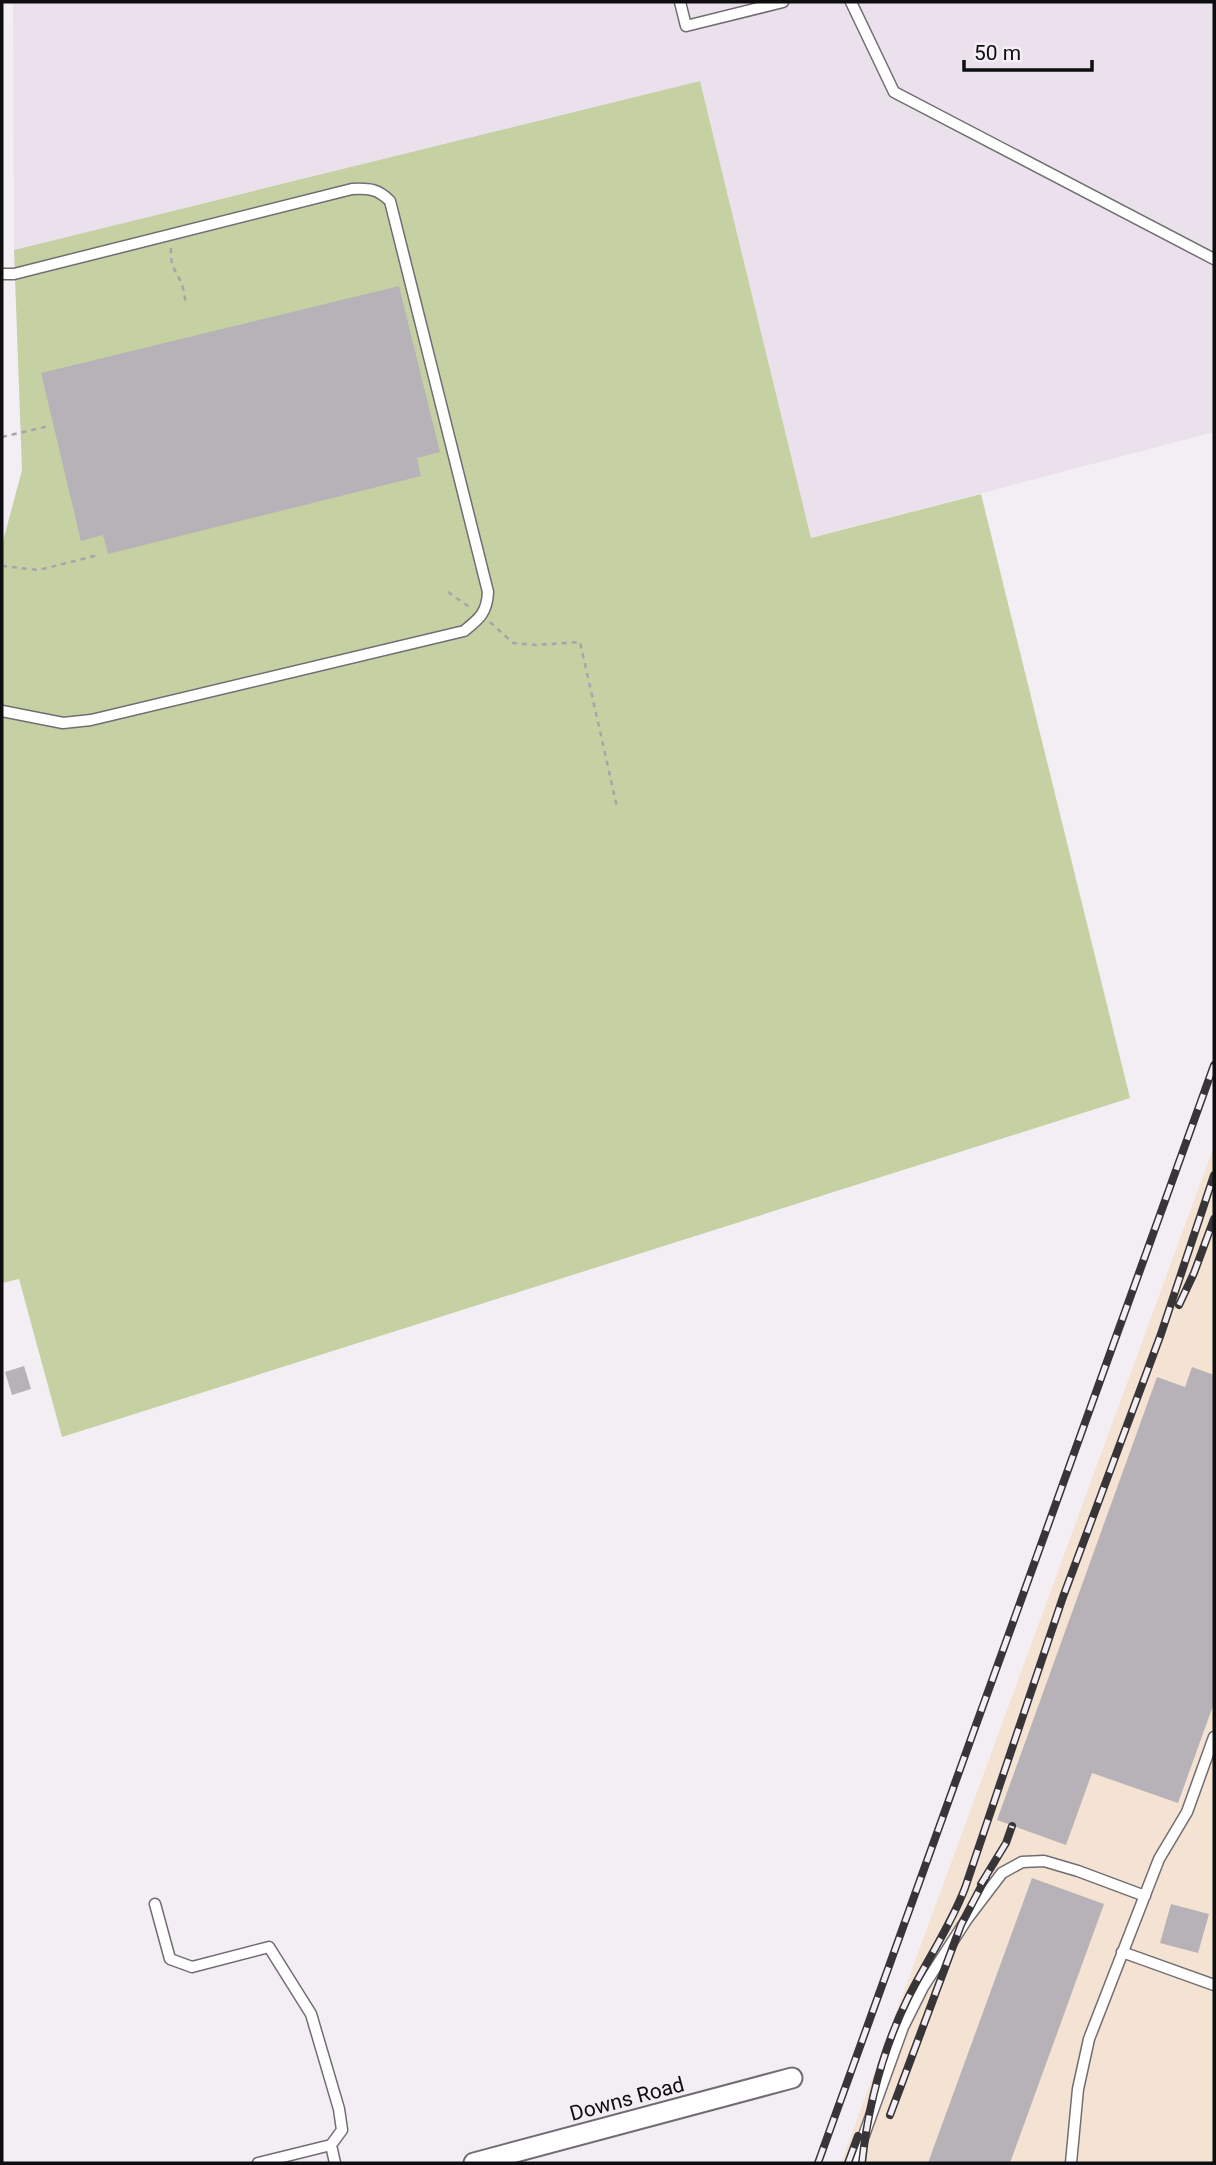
<svg xmlns="http://www.w3.org/2000/svg" width="1216" height="2165" font-family="Roboto,sans-serif">
<rect width="100%" height="100%" fill="#f3eef4"/>
<path fill="#ebe1ec" d="M13,2H1214V432L811,538L700,81L14,250Z"/>
<path fill="#f4e3d2" d="M1214,1146V2163H841Z"/>
<path fill="#c5d1a3" d="M700,81L811,538L981,494L1130,1098L62,1437L19,1279L2,1283V545L22,470L14,250Z"/>
<path fill="#b7b2b8" d="M399,286L440,452L417,458L421,476L108,554L103,535L81,541L41,373Z
M24,1366L31,1389L12,1395L5,1372Z
M1192,1367L1214,1375V1703L1178,1803L1092,1773L1066,1845L997,1820L1157,1377L1185,1387Z
M1032,1878L1104,1904L1010,2163H928Z
M1171,1904L1209,1914L1198,1953L1160,1943Z"/>
<g fill="none" stroke-linecap="round" stroke-linejoin="round">
<defs>
<path id="service" d="M680,2L686,26L783,2
M851,2L894,92L1214,259
M2,274H14L352,189C369,188 378,189 390,201L488,592C487,613 479,619 464,631L91,720L63,723L2,711
M155,1904L170,1959L192,1967L269,1947L311,2014L339,2109L342,2130L331,2145
M1122,1952L1214,1985
M258,2163L331,2145L335,2163
M854,2163L903,2027L923,1987L967,1919L1002,1873L1022,1862L1044,1861L1078,1871L1145,1896
M1071,2163L1078,2089L1089,2039L1159,1859L1187,1812L1214,1737"/>
<path id="minor" d="M474,2163L792,2078"/>
</defs>
<use href="#service" stroke="#716d72" stroke-width="13"/>
<use href="#minor" stroke="#716d72" stroke-width="23"/>
<path stroke="#a8a4a9" stroke-width="2.5" stroke-dasharray="5 5" stroke-linecap="butt" d="M171,248C170,262 173,268 180,280C184,287 184,296 186,303
M2,437L49,426
M2,566L39,570L98,555
M448,592L471,608
M490,622L513,643L536,645L580,642L617,807"/>
<use href="#service" stroke="#fff" stroke-width="10"/>
<use href="#minor" stroke="#fff" stroke-width="19"/>
<defs>
<path id="rail" d="M1179,1305L1194,1273L1214,1219
M981,1884L1006,1843L1012,1826
M890,2115L961,1925L986,1877
M818,2163L1214,1065
M848,2163L858,2136
M862,2163C868,2106 883,2049 908,1998C927,1960 950,1927 965,1888L1063,1597L1161,1334L1214,1175"/>
</defs>
<use href="#rail" stroke="#373538" stroke-width="8"/>
<use href="#rail" stroke="#f3eef4" stroke-width="5" stroke-dasharray="16" stroke-linecap="butt"/>
</g>
<g text-anchor="middle" dominant-baseline="central" stroke-width="5" stroke-linejoin="round" paint-order="stroke">
<g font-size="21" fill="#0e0d0f" stroke="#f3eef4">
<text transform="translate(627 2099) rotate(-15)">Downs Road</text>
</g>
</g>
<rect width="1216" height="2165" fill="none" stroke="#0e0d0f" stroke-width="7"/>
<path d="M964 60v10h128v-10" fill="none" stroke="#0e0d0f" stroke-width="3.5"/>
<text x="974" y="60" font-size="21" fill="#0e0d0f" stroke="#f3eef4" stroke-width="5" paint-order="stroke">50 m</text>
</svg>
